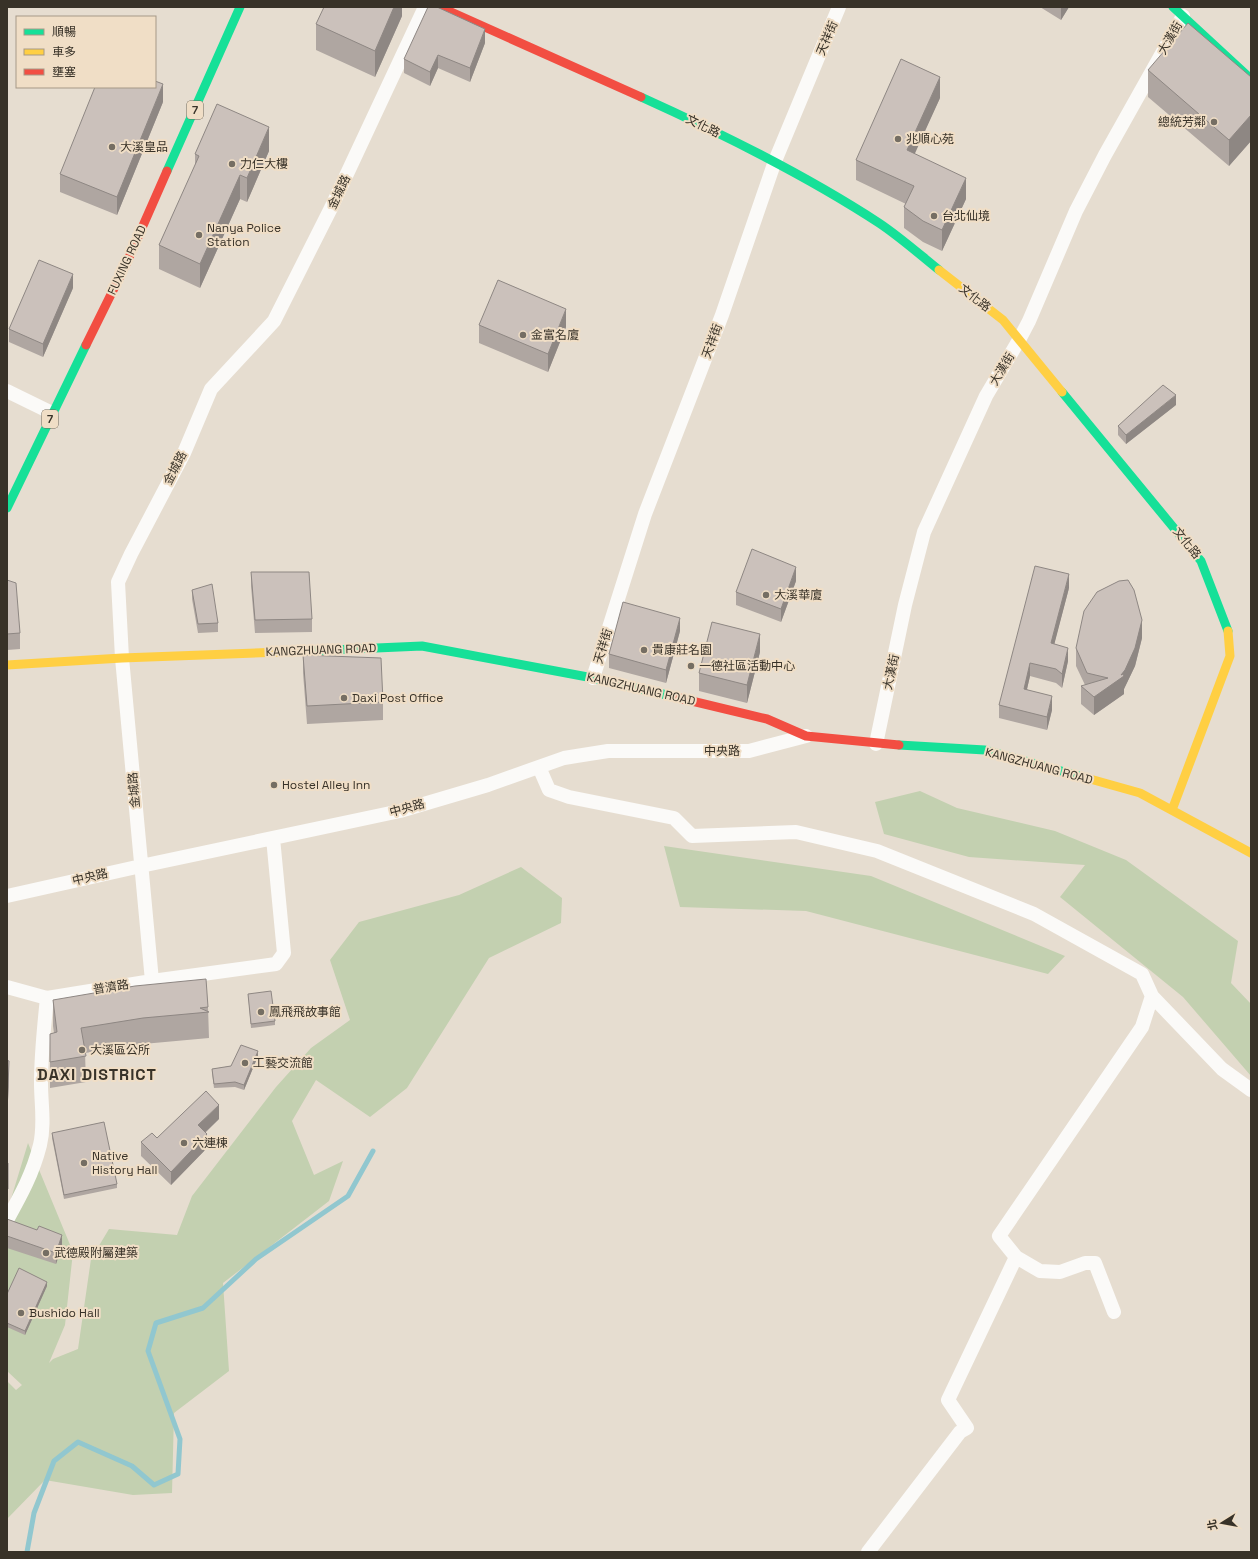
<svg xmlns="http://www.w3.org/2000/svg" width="1258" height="1559" font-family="'Space Grotesk','Noto Sans TC',sans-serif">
<rect width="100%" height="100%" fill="#e6ddd0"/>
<path fill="#c3d0b0" d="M920,791L957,808L1055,831L1126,860L1238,941L1231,983L1251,1004V1076L1183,997L1060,897L1085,865L969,857L884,834L875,802Z
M664,846L871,876L1065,956L1048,974L806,911L680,907Z
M521,867L562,898L561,923L489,958L407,1088L370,1117L316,1080L292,1121L314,1175L343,1161L329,1201L223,1283L229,1371L174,1413L172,1493L133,1495L45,1480L7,1519V1381L16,1390L22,1385L7,1371V1212L28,1143L73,1252L65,1325L49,1363L53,1359L78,1349L91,1259L109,1229L177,1235L192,1196L276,1087L311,1048L350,1020L330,960L359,922L459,895Z"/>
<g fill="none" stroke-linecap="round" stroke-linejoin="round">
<path stroke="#91c7cf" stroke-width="5" d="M27,1552L34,1513L54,1461L78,1442L132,1466L154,1485L178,1474L180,1439L148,1351L156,1323L203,1308L256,1259L348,1196L373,1151"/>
<path stroke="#fbfaf8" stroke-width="14" d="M7,391L52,413
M593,678L645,514L722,315L775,161L839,7
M876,744L905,605L924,532L986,396L1019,340L1029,321L1076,211L1105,155L1183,16
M539,767L549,790L569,797L674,818L692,836L796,832L877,851L1034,914L1142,974L1152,996L1222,1069L1251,1090
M7,896L141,866L400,811L488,785L564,758L608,751H749L806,736
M152,981L122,658L118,582L131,554L184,453L211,389L274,321L331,208L425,7
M7,987L47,998L152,981L276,964L284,953L273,838
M7,1220C21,1195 33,1173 40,1145C45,1124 41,1104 41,1083C41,1054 44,1026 47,998
M1114,1312L1095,1263H1085L1060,1272L1040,1271L1016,1257L999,1236L1142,1027L1152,996
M868,1552L960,1432L967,1428L948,1400L1016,1257"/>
<path stroke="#16e098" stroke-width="9" d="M1173,7L1251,79
M641,97C723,134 804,174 879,223C900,237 919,254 939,270
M167,171L240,7
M1062,392L1201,561L1228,631
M7,508L86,345
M308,651L422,646L593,678L671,696
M899,745L985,750L1083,777"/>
<path stroke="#ffcf43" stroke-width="9" d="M939,270L1003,320L1062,392
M7,665L122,658L308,651
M1083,777L1140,793L1251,853
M1172,810L1230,656L1228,631"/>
<path stroke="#f24e42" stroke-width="9" d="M440,7L641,97
M86,345L127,262L167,171
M671,696L767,719L806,736L899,745"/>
</g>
<path fill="#afa6a1" d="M402,7V16L375,77L316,50V24Z
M1040,7H1069L1061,20Z
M485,43L470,82L438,68L430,86L404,73V59Z
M1148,70L1251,77V141L1229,166L1148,97Z
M940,98L914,153L966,199L942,251L923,242L904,228V207L906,204L856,180V160Z
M163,102L117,215L60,192V174Z
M269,151L247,202L240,199L200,288L159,269V245L195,167V154Z
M73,288L43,357L9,342V329Z
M479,325L566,327L548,372L479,343Z
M1176,405L1126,444L1118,435V426Z
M251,572L312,619V632L255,633L251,586Z
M7,580L20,633V649L7,650Z
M796,581L781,622L736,605V592Z
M1069,588L1054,644L1068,661L1062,688L1056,683L1030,676L1027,689L1052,710L1047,730L999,718V705Z
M192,590L218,623V632L198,633L192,599Z
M680,631L666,683L609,668V654Z
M1142,638L1135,666L1124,689V694L1094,715L1081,704V686L1085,685L1076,666V648Z
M760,652L747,703L699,691V673Z
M303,655L383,702V720L307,724L303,673Z
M248,994L275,1021V1025L251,1028Z
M53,1000L208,1007L209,1038L143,1044L85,1053L86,1082L50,1088V1062L54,1033L53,1026Z
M258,1056L244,1090L235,1087L214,1088L212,1073V1069L231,1066Z
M219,1119L205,1133L207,1148L171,1185L141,1156V1142L157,1138Z
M52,1133L117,1184V1188L64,1199L52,1138Z
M7,1219L62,1246L56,1264L7,1248Z
M47,1286L25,1335L7,1327V1294Z"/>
<path fill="#8e8783" d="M394,7H402V16L375,77V51Z
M1061,7H1069L1061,20Z
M485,29V43L470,82V68Z
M438,55V68L430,86V72Z
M940,77V98L907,171V150Z
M163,84V102L117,215V197Z
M1251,115V141L1229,166V140Z
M269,127V151L247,202V178Z
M240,175V199L200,288V264Z
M966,178V199L942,251V230Z
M73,274V288L43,357V344Z
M566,309V327L548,372V354Z
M1176,395V405L1126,444V435Z
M796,567V581L781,622V609Z
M1069,574V588L1051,657V643Z
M680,618V631L666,683V670Z
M1142,620V638L1135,666L1124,689V694L1094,715V697L1121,675Z
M760,634V652L747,703V685Z
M1068,648V661L1062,688V674Z
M1030,663V676L1024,702V689Z
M1052,696V710L1047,730V717Z
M258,1051V1056L244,1090V1085Z
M9,1061V1074L7,1126V1113Z
M219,1105V1119L198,1139V1125Z
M207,1134V1148L171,1185V1172Z
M62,1235V1246L56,1264V1253Z
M47,1282V1286L25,1335V1331Z"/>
<path fill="#cbc1bb" stroke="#8e8783" d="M324,7H394L375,51L316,24Z
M428,7H437L485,29L470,68L438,55L430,72L404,59Z
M1188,23L1251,77V115L1229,140L1148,70Z
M901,59L940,77L907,150L966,178L942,230L923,221L904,207L914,186L856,160Z
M155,81L163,84L117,197L60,174L95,87H155Z
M217,104L269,127L247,178L240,175L200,264L159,245L199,156L195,154Z
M39,260L73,274L43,344L9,329Z
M498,280L566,309L548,354L479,325Z
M1163,385L1176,395L1126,435L1118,426Z
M752,549L796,567L781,609L736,592Z
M1035,566L1069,574L1051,643L1068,648L1062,674L1056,669L1030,663L1024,689L1052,696L1047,717L999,705Z
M251,572H309L312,619L255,620Z
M7,580L16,583L20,633L7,634Z
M1128,580L1134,590L1142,620L1135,648L1125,670L1121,675L1123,674L1124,676L1094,697L1081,686L1108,678L1087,673L1076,648L1084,611L1097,592L1119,581Z
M212,584L218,623L198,624L192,590Z
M623,602L680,618L666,670L609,654Z
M712,622L760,634L747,685L699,673Z
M303,655L381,658L383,702L307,706Z
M206,979L208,1007L200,1008L209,1012L143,1018L81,1028L86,1056L50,1062V1034L57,1032L53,1000L135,986Z
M271,991L275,1021L251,1024L248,994Z
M241,1045L258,1051L244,1085L235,1082L214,1084L212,1069L231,1066Z
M7,1060L9,1061L7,1113Z
M206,1091L219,1105L198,1125L207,1134L171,1172L141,1142L152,1133L157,1138Z
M104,1122L117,1184L64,1195L52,1133Z
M7,1163H8V1189H7Z
M7,1219L37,1230L39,1226L62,1235L56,1253L7,1236Z
M19,1268L47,1282L25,1331L7,1323V1294Z"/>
<g fill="#756e63" stroke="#f0dec6" stroke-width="1.5">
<circle cx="1214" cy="122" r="4"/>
<circle cx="898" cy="139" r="4"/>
<circle cx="112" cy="147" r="4"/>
<circle cx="232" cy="164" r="4"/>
<circle cx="934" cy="216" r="4"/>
<circle cx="199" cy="235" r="4"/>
<circle cx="523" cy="335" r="4"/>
<circle cx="766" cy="595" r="4"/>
<circle cx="644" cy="650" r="4"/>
<circle cx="691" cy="666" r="4"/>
<circle cx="344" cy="698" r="4"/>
<circle cx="274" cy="785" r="4"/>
<circle cx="261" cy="1012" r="4"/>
<circle cx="82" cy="1050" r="4"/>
<circle cx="245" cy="1063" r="4"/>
<circle cx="184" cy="1143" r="4"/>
<circle cx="84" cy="1163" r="4"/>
<circle cx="46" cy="1253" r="4"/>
<circle cx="21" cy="1313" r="4"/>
</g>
<g text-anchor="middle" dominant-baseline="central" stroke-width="4" stroke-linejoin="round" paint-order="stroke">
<g fill="#f0dec6" stroke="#6f6657" stroke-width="1">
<rect x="187" y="101" width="16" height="18" rx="3"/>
<rect x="42" y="410" width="16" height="18" rx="3"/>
</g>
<g font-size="11" font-weight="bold" fill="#383228">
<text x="195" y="110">7</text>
<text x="50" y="419">7</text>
</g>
<g font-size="12" fill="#383228" stroke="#f0dec6">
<text transform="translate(827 38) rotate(-67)">天祥街</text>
<text transform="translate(1170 38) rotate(-60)">大漢街</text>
<text transform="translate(703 126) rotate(26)">文化路</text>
<text transform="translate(339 192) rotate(-65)">金城路</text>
<text transform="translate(127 260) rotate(-65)">FUXING ROAD</text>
<text transform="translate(975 298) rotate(38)">文化路</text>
<text transform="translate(712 341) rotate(-70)">天祥街</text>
<text transform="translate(1002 369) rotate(-59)">大漢街</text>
<text transform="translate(175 468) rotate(-63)">金城路</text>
<text transform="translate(1187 543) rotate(51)">文化路</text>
<text transform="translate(603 646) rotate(-73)">天祥街</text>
<text transform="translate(321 650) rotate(-2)">KANGZHUANG ROAD</text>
<text transform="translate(891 672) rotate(-78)">大漢街</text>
<text transform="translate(641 689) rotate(13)">KANGZHUANG ROAD</text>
<text x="722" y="751">中央路</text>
<text transform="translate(1039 766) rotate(15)">KANGZHUANG ROAD</text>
<text transform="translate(134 790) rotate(-95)">金城路</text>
<text transform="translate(407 808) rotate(-15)">中央路</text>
<text transform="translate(90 877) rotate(-13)">中央路</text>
<text transform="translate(111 987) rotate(-9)">普濟路</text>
</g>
<g font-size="12" fill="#383228" stroke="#f0dec6" text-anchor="start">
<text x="1206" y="122" text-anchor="end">總統芳鄰</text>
<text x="906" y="139">兆順心苑</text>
<text x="120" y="147">大溪皇品</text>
<text x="240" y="164">力仁大樓</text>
<text x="942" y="216">台北仙境</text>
<text x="207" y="228">Nanya Police<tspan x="207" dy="14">Station</tspan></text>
<text x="531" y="335">金富名廈</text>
<text x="774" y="595">大溪華廈</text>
<text x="652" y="650">貴康莊名園</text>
<text x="699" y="666">一德社區活動中心</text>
<text x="352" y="698">Daxi Post Office</text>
<text x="282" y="785">Hostel Alley Inn</text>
<text x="269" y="1012">鳳飛飛故事館</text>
<text x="90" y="1050">大溪區公所</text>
<text x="253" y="1063">工藝交流館</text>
<text x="192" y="1143">六連棟</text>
<text x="92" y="1156">Native<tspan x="92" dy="14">History Hall</tspan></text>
<text x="54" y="1253">武德殿附屬建築</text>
<text x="29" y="1313">Bushido Hall</text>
</g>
<g font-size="16" font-weight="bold" letter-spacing="1" fill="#383228" stroke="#f0dec6">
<text x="97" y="1074">DAXI DISTRICT</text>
</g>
</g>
<rect width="1258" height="1559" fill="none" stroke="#383228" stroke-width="16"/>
<rect x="16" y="16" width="140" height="72" fill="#f0dec6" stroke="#a69987"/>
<rect x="24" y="29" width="20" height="6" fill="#16e098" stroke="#a69987"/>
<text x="52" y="36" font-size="12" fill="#383228">順暢</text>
<rect x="24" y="49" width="20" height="6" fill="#ffcf43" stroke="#a69987"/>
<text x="52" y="56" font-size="12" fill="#383228">車多</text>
<rect x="24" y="69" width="20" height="6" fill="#f24e42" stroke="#a69987"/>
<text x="52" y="76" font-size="12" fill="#383228">壅塞</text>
<g transform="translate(1222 1523) rotate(259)" stroke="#f0dec6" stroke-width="3" paint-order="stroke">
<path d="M0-3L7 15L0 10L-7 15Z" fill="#383228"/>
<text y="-6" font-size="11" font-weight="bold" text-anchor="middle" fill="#383228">北</text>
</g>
</svg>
